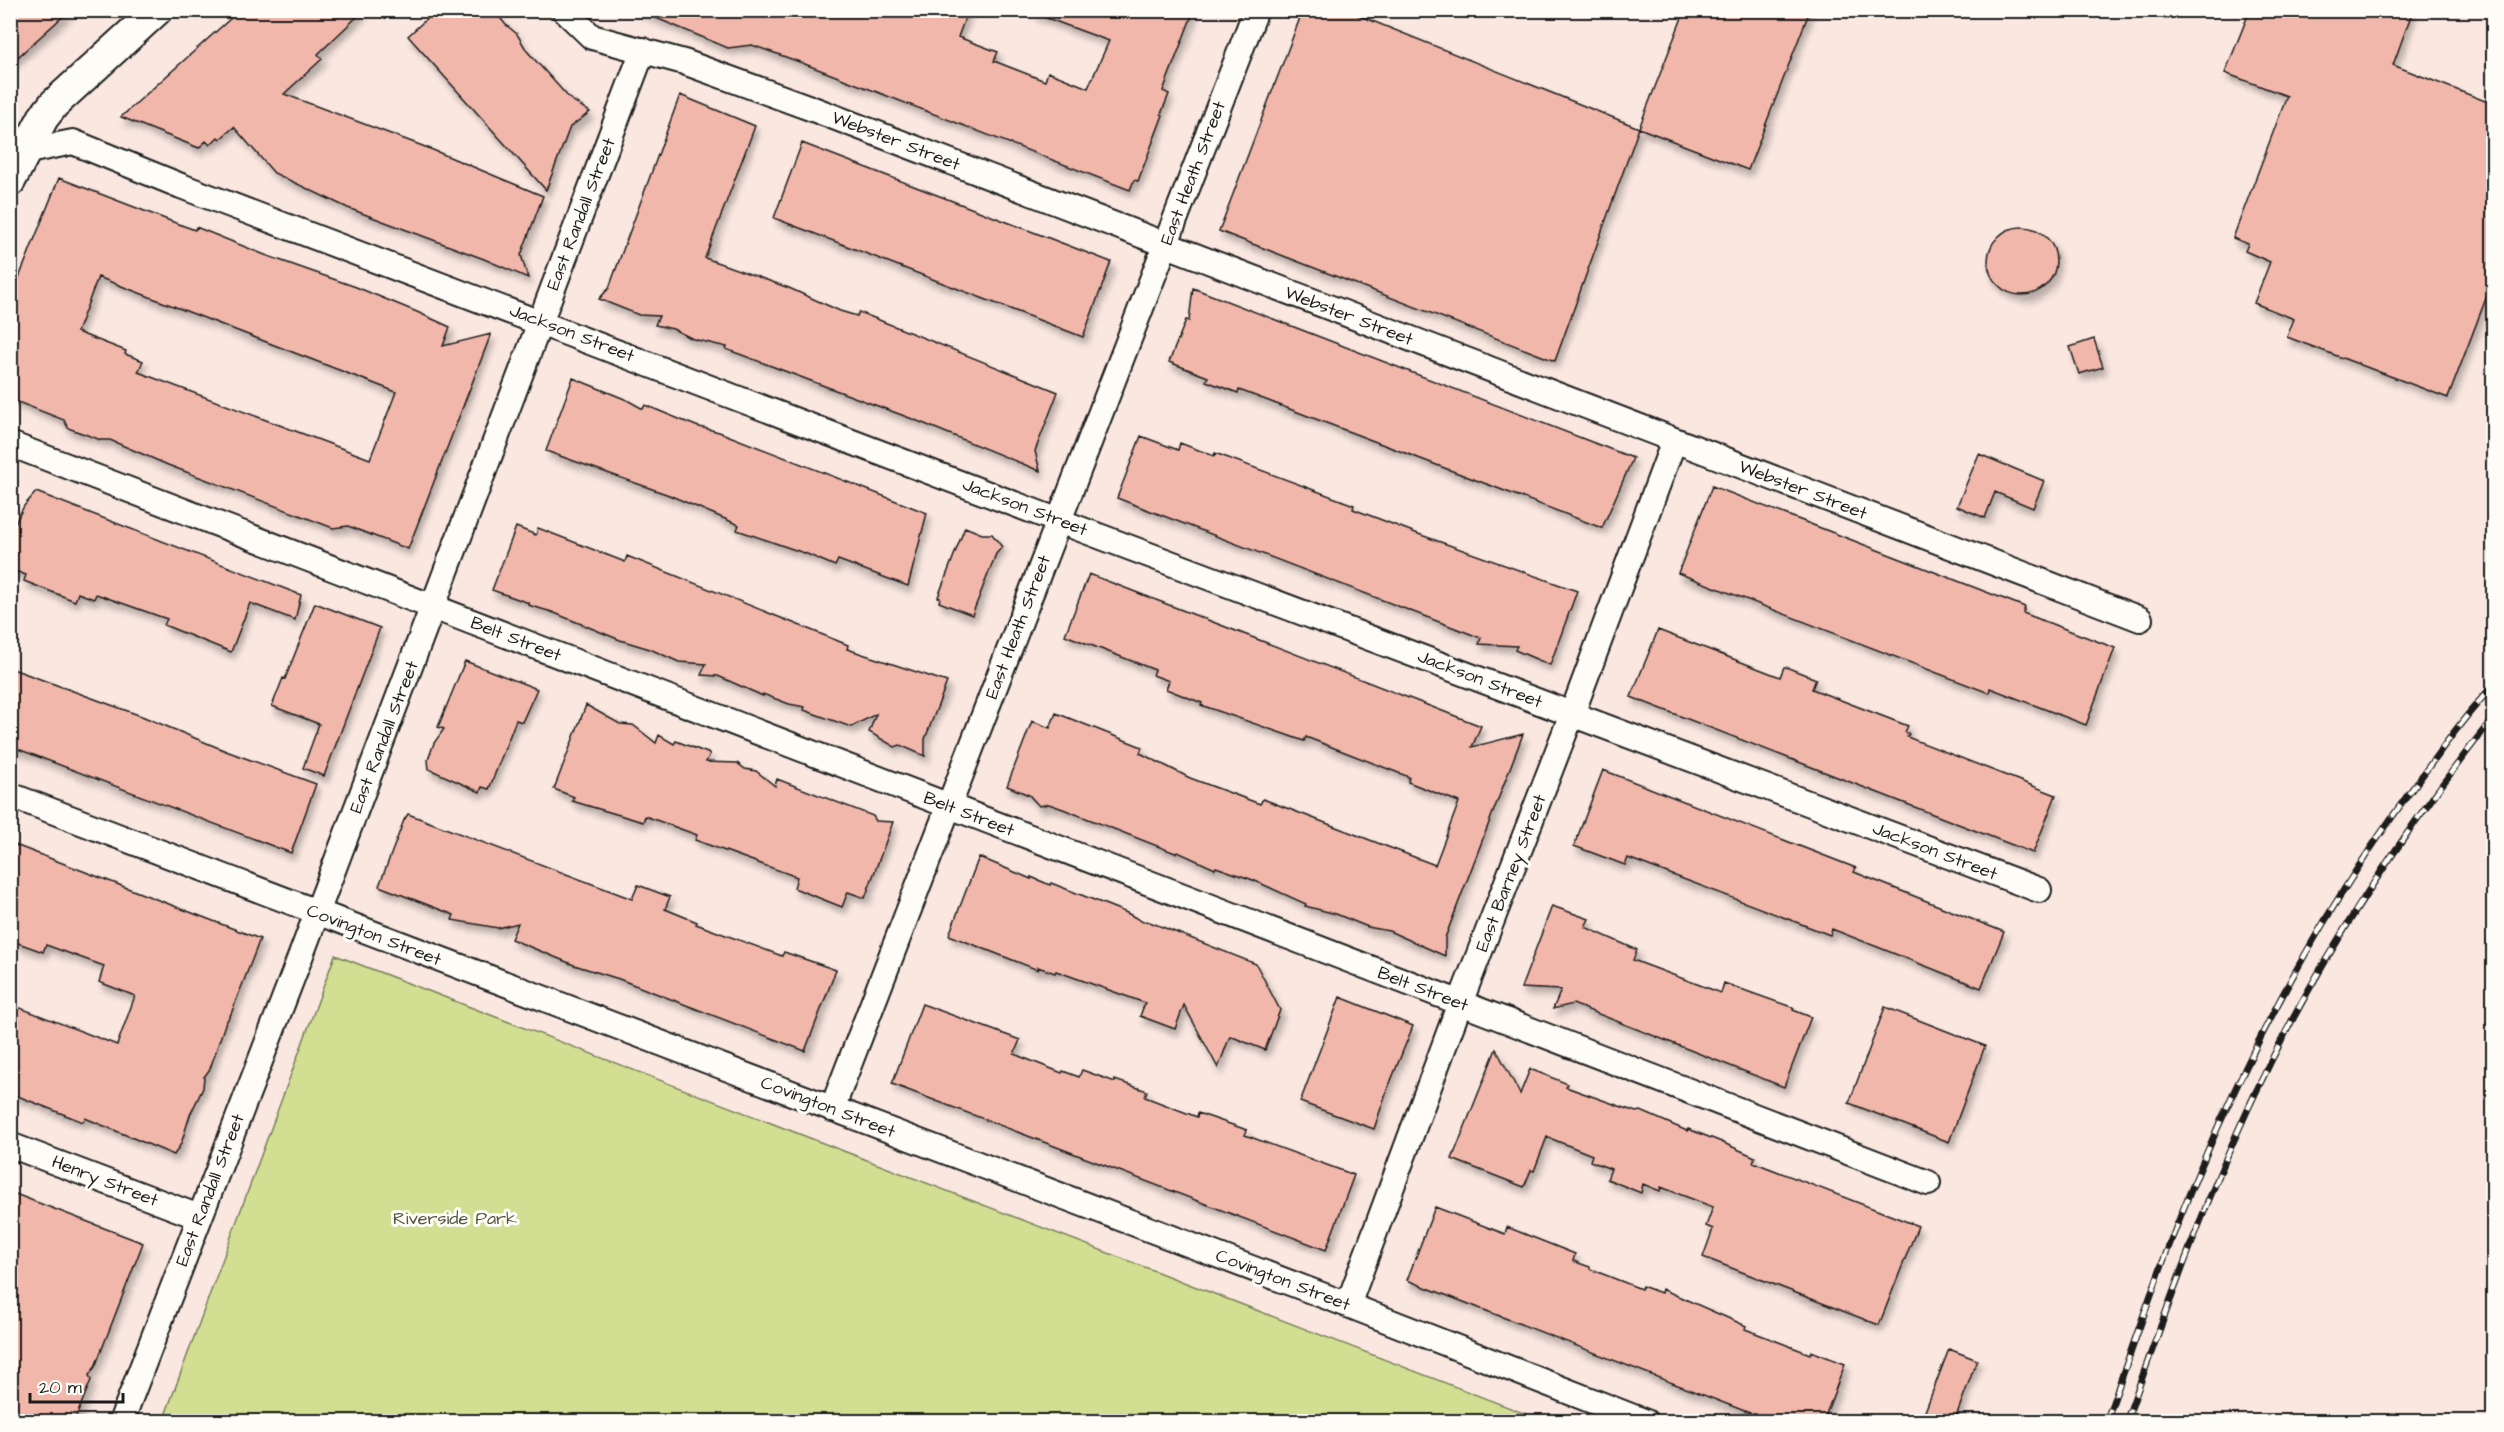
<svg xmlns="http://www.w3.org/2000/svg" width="2504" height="1432" font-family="'Architects Daughter',sans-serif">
<defs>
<filter id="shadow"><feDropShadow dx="3.5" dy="6" stdDeviation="3" flood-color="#0004"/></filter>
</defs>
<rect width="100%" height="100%" fill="#f9e7e0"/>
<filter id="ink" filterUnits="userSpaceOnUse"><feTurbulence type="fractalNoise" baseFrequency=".0167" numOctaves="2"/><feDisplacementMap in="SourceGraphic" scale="12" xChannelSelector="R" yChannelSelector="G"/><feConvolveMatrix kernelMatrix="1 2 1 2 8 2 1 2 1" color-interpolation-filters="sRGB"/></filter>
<g filter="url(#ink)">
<path fill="#d2df92" stroke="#777e57" stroke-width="1.5" d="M335,955L1544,1421H163Z"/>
<path fill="#f1b7aa" stroke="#1c1c1c" stroke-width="1.5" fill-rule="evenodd" filter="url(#shadow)" d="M10,10H70L10,64Z
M240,10H364L318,54L322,59L284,94L428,148L543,196L521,255L528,278L484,259L348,208L274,173L234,127L220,139L218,137L210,145L206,141L199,148L121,117Z
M436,10H494L505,24L517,34L527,51L570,99L590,112L570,127L546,190L408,36Z
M637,10H968L958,37L998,52L994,61L1045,81L1048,72L1088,88L1109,41L1033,13L1034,10H1194L1163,91L1169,94L1161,114L1163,115L1138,181L1134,180L1130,190L797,61L752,45L728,48Z
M1303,10H1345L1639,128L1555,361L1219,231Z
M1685,10H1810L1748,170L1639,128Z
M2250,10H2413L2393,65L2493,104V280L2448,398L2287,337L2294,319L2254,303L2270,262L2245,251L2248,244L2233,238L2287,96L2225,73Z
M680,95L755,126L705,258L789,288L840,311L857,316L859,312L1058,392L1035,451L1040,471L915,420L726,349L727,347L693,339L673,329L655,325L659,316L639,315L599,299L609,288Z
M802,143L1111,262L1083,337L774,218Z
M59,178L173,222L195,230L196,227L265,255L356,287L417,312L450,327L443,346L491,334L408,549L348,526L333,528L168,465L110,440H101L76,431L68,428L64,420L10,399V300ZM98,277L396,392L370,459L138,372L143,361L125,354L126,351L77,332Z
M1988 261a34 34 0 1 1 68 0a34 34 0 1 1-68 0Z
M1193,288L1633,458L1602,528L1258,397L1239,390L1238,393L1206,381L1208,377L1169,362L1186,320L1189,321Z
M2094,339L2103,367L2079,374L2070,347Z
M573,378L627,400L643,409L645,405L696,426L719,432L927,513L908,586L838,560L835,566L807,554L737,530L739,525L669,495L546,451Z
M1141,436L1178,450L1180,443L1214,456L1215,453L1354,505L1353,509L1421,535L1577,591L1550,665L1515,650L1517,646L1479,644L1481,638L1117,498Z
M1979,454L2044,481L2033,508L1995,492L1985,518L1957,506Z
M1712,486L2025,607L2023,613L2115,648L2086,725L1990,688L1989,693L1678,573Z
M36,492L301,595L295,620L250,603L231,652L164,625L167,619L96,594L94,599L78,593L75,601L24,581L26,575L10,569V533L24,506Z
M516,527L536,535L538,528L625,562L627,556L848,645L847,649L947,682L925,739V756L900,745L895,747L869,732L876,714L851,727L804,710L805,707L789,704L763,694V696L718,676L701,675L706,664L679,662L650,649L620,640L552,612L528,605L529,603L492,590Z
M965,527L982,534H992L1002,547L996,554L972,615L939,602L940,598L938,597Z
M1089,574L1481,726L1472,747L1523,734L1445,938V956L1389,931L1368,927L1336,914L1305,906L1306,904L1253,880L1216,867L1215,869L1178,852L1175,853L1063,809L1049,804L1039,806L1029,795L1007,786L1032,721L1050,728L1056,713L1142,747L1140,753L1190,778L1260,804L1263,799L1435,865L1459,802L1408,782L1409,777L1306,737L1304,741L1201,705L1202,703L1166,689L1169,681L1153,675L1155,670L1065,635Z
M315,603L380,628L324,776L303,768L319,724L272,706L283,678L285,679Z
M1658,630L1780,677L1784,667H1786L1816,679L1812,689L1908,726L1905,732L1909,734L1907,737L2056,795L2033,853L1631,697Z
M465,661L537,689L522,722L516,720L489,789L482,787L480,792L429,769L428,760L434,743L444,729L438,727Z
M10,668L144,717L226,751L316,784L291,853L10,746Z
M586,705L620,724L633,725L656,743L659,735L674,744L676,741L710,754L706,762L737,763L745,769L756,771L775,786L777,779L873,816L876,821L893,822L865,898L848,892L842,907L794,888L797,877L695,840L697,835L645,816L643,822L572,801L574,797L554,789Z
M1603,770L1856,868L1854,872L2004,932L1981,988L1832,929L1830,935L1628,858L1625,865L1574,846Z
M408,814L632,899L638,885L670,897L665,909L697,922L696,924L782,956L784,952L836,970L805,1051L619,979L574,965L511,939L518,923L498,928L452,920L454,915L379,886L404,820Z
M10,843L260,939L231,1014L225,1024L210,1069L204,1077L203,1088L190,1115L181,1144L174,1155L85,1118L83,1122L10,1093V1004L117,1045L135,996L99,982L104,966L46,945L43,952L10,940Z
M979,857L1031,879V877L1050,885L1051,883L1127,913L1143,922L1147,921L1165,928L1256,964L1280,1010L1265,1050L1230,1036L1218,1068L1184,1005L1175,1029L1140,1016L1145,1003L1056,971L1055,973L1038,967V970L949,935Z
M1552,906L1589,919L1585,927L1637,950L1633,960L1721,993L1724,983L1794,1008L1793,1010L1811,1017L1784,1087L1573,1004L1553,1009L1561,990L1521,988Z
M1340,997L1413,1026L1386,1093L1374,1129L1300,1102Z
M922,1004L1020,1040L1014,1054L1062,1073L1063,1071L1079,1077L1082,1070L1115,1082V1080L1147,1091L1145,1097L1197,1117L1198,1113L1247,1130L1245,1135L1354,1175L1326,1250L892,1084Z
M1885,1007L1985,1046L1949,1142L1849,1103Z
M1496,1049L1520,1094L1530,1069L1568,1084L1566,1087L1636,1112L1641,1111L1687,1131L1688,1129L1719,1141L1755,1157L1753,1162L1918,1226L1879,1325L1703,1257L1713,1229L1706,1226L1713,1207L1661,1187L1660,1191L1643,1184L1641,1193L1607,1179L1611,1169L1590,1161L1592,1155L1547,1137L1534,1171L1531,1170L1524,1187L1452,1159Z
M10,1192L143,1243L95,1367L89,1375L91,1380L74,1422H10Z
M1435,1207L1505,1234L1507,1227L1575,1254L1573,1261L1590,1267V1269L1641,1289L1642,1286L1661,1293L1662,1289L1746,1326L1745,1329L1810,1354L1811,1351L1845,1364L1823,1422H1773L1407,1280Z
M1949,1349L1977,1360L1954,1422H1921Z"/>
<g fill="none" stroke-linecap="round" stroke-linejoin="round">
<defs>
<path id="minor" d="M564,10L592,37L684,62L813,109L2140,619
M13,154L73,142L181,186L1059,521L2039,890
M10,444L1928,1183
M10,795L1348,1305L1646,1422
M832,1109L1256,10
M10,1145L199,1217
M1348,1305L1460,1003L1572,714L1674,441
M121,1422L301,955L643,50"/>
<path id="tertiary" d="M10,181L43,118L54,104L157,10"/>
</defs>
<use href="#minor" stroke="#1c1c1c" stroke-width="28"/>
<use href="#tertiary" stroke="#1c1c1c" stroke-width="34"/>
<use href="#minor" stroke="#fdfcf7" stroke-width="24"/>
<use href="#tertiary" stroke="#fdfcf7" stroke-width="30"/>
<defs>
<path id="rail" d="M2106,1422C2136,1338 2164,1253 2199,1171C2255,1037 2324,910 2410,792C2437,756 2463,717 2494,685
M2126,1422C2166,1312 2204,1202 2254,1096C2318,960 2400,835 2494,717"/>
</defs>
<use href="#rail" stroke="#1c1c1c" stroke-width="7"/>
<use href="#rail" stroke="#fdfcf7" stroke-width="4.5" stroke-dasharray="14" stroke-linecap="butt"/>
</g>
</g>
<g text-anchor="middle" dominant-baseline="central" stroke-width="6" stroke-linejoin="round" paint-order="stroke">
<g font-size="18" fill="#1c1c1c" stroke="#fdfcf7">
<text transform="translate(896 141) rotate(21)">Webster Street</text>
<text transform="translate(1193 173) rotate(-69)">East Heath Street</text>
<text transform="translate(581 214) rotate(-69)">East Randall Street</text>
<text transform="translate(1349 316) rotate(21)">Webster Street</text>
<text transform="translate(572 333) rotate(21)">Jackson Street</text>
<text transform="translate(1803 490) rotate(21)">Webster Street</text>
<text transform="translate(1025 507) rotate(21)">Jackson Street</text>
<text transform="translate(1018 627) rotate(-69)">East Heath Street</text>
<text transform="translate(516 639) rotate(21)">Belt Street</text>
<text transform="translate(1480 679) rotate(21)">Jackson Street</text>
<text transform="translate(384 737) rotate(-69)">East Randall Street</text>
<text transform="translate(969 814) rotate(21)">Belt Street</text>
<text transform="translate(1935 851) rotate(21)">Jackson Street</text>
<text transform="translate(1511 873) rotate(-69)">East Barney Street</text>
<text transform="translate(374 935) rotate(21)">Covington Street</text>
<text transform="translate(1423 989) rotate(21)">Belt Street</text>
<text transform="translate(828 1107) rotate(21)">Covington Street</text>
<text transform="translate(105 1181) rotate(21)">Henry Street</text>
<text transform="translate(210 1190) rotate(-69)">East Randall Street</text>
<text transform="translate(1283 1280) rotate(21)">Covington Street</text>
</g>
<g font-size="18" fill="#53563f" stroke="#fdfcf7">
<text x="455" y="1218">Riverside Park</text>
</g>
</g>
<rect width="2504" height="1432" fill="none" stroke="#fdfcf7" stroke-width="36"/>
<rect x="18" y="18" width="2468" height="1396" fill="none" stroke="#1c1c1c" stroke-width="2" filter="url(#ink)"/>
<path d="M30 1393v9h93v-9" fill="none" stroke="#1c1c1c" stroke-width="3"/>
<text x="39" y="1393" font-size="18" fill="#1c1c1c" stroke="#fdfcf7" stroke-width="4.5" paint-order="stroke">20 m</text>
</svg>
